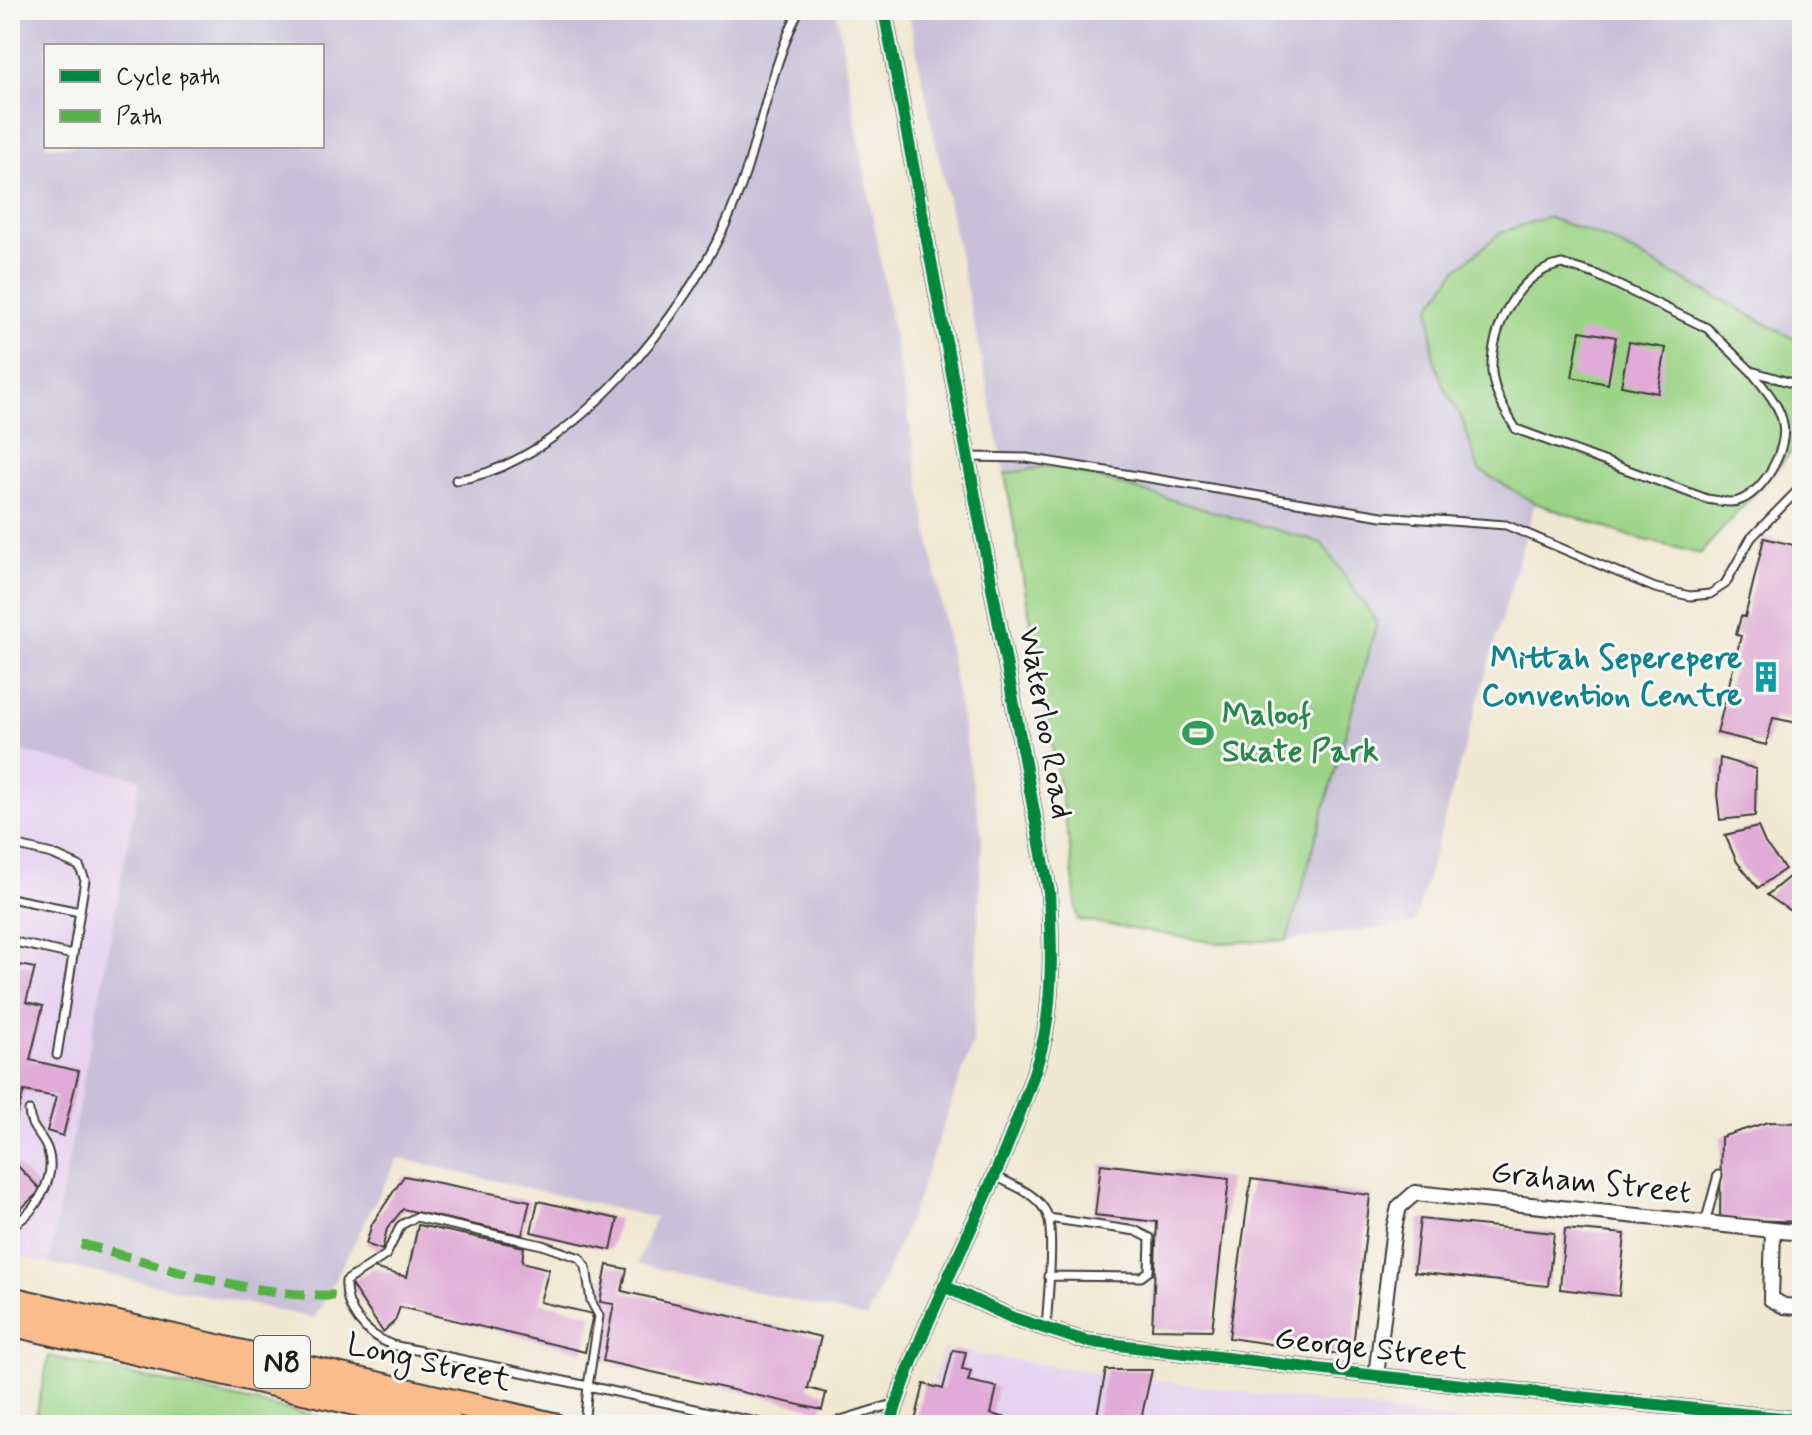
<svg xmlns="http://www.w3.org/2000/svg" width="1812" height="1435" font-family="Mynerve,sans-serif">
<rect width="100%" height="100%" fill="#f6f6f2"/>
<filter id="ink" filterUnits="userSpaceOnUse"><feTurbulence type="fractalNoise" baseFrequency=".0125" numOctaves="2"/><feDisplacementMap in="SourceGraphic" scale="16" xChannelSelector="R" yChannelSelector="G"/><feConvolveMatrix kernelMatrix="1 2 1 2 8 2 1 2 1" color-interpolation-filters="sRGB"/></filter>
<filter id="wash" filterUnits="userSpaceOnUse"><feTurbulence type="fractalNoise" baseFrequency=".006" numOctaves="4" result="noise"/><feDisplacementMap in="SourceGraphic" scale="32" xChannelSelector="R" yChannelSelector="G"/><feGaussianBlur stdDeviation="1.8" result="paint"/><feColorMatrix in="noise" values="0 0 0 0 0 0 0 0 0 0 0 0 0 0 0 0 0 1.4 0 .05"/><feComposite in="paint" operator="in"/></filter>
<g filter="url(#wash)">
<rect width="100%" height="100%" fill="#f0e8d2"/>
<path fill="#e6d3f0" d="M10,749L140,778L49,1263L10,1254Z
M943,1349L1057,1367L1486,1425H922Z"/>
<path fill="#c8c0d8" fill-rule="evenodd" d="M10,10H836L982,835L973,1042L912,1213L867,1318L638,1264L655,1218L398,1158L315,1318L49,1263L140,779L10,749ZM46,46H322V146H46Z
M908,10H1802V343L1610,240L1547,217L1499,233L1457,269L1430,307L1433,355L1443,385L1462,419L1479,470L1535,503L1414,924L1287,940L1377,623L1052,465L1005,473Z"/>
<path fill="#9cd487" stroke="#5c7852" stroke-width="2" d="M1547,217L1610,240L1802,343V440L1700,554L1629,536L1535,503L1479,470L1462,419L1443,385L1433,355L1430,307L1457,269L1500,233Z
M1051,465L1322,543L1377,623L1287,940L1217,943L1078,920L1069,842L1005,474Z
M49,1356L356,1425H34Z"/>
<g id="blocks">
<path fill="#e0abd6" d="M1580,331L1616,337L1608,384L1572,377Z
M1629,342L1666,348L1658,393L1621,386Z
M1764,538L1802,547V724L1773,718L1766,745L1717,733L1741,636L1736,635L1741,616L1745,617Z
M1720,758L1756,769L1755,816L1720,820L1717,794Z
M1758,827L1765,843L1785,869L1758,888L1737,862L1725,835Z
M1790,876L1802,884V919L1767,895Z
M10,963L35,968L26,1002L43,1006L30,1060L79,1071L63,1136L47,1131L56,1097L24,1091L10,1139Z
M1768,1122L1802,1123V1222L1720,1219L1721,1137Z
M10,1158L41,1190L10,1219Z
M1101,1164L1229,1179L1212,1330L1152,1329L1157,1222L1095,1215Z
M404,1176L530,1201L522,1235L403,1209L387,1229L382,1250L366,1244L372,1224Z
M1251,1179L1370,1195L1352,1356L1229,1338Z
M538,1201L618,1219L611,1250L531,1232Z
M1420,1219L1554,1233L1548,1286L1414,1272Z
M418,1225L524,1247L522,1262L549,1269L540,1302L593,1314L585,1352L400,1307L395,1321L383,1332L350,1283L373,1268L407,1277Z
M1565,1229L1625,1234L1619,1296L1560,1289Z
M607,1265L627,1269L622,1291L821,1337L808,1388L826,1393L822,1410L603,1361L614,1304L600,1302Z
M953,1350L966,1352L962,1369L971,1371L968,1381L997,1387L991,1414L1035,1425H914L924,1384L943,1389Z
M1106,1370H1152L1141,1419L1166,1425H1095Z"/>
</g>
</g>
<g filter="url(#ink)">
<use href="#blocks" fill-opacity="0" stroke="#3c3b37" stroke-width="2"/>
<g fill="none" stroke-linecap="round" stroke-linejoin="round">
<defs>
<path id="service" d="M1751,371C1762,386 1780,404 1783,424C1788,450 1763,493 1738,501C1728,504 1716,500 1707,499L1516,429C1505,411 1494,393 1492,372C1490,330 1517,272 1562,264L1595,274L1707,328L1751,371L1802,386
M970,457L1027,458L1382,516L1506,525L1655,588L1690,596L1710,594L1725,584L1751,538L1802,486
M456,480C570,464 688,312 731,212C759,146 767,75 799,10
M10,844L52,854L79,866L85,880L57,1055
M10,898L80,912
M10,941L73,955
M995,1176C1012,1185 1036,1193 1046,1212C1056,1229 1047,1306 1046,1330
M416,1217L542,1245L580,1258L586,1267L591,1301L599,1316L588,1386L392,1345C366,1335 344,1310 346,1281L386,1255L401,1225Z
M1048,1218L1136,1231L1150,1238L1149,1271L1141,1277L1048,1276
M1705,1223L1718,1175
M10,1226C35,1215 57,1178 48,1151C43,1135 30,1130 29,1111
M584,1425L588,1386L770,1425
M825,1425L896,1403"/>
<path id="minor" d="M884,10L1049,892C1051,937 1053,982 1046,1027C1041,1058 1028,1091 1017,1120C979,1224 921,1319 890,1425
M1773,1230L1771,1299L1784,1306L1797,1307
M944,1286L1013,1318L1085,1341L1376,1376L1802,1420
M1376,1376L1394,1228L1399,1207L1415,1193L1802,1233"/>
<path id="trunk" d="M10,1299L553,1425
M10,1323L451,1425"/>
</defs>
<use href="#service" stroke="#3c3b37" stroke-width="11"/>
<use href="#minor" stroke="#3c3b37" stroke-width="18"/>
<use href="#trunk" stroke="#3c3b37" stroke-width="28"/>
<use href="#service" stroke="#fff" stroke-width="7"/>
<use href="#minor" stroke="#fff" stroke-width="14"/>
<use href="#trunk" stroke="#fabc8b" stroke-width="24"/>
<path stroke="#55b145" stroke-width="10" stroke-dasharray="20 10" stroke-linecap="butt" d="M81,1244C167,1267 256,1300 345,1295"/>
<defs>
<path id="cycleway" d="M884,10L1049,892C1051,937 1053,982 1046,1027C1041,1058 1028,1091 1017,1120C979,1224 921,1319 890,1425
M944,1286L1013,1318L1085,1341L1376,1376L1802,1420"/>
</defs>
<use href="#cycleway" stroke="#f6f6f2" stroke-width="17"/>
<use href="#cycleway" stroke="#00873e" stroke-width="12"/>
</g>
</g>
<defs>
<symbol id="building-bare" viewBox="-9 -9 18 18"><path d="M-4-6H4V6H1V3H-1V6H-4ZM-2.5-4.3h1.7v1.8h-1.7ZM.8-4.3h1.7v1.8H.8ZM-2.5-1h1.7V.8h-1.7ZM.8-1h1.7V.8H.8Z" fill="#0f9aa8" stroke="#f6f6f2" stroke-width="2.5" paint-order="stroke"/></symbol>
<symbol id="stadium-bare" viewBox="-9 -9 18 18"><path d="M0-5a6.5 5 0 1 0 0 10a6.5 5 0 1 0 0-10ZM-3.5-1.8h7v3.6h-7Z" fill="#2e9e5b" stroke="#f6f6f2" stroke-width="2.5" paint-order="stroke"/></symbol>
</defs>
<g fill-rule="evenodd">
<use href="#building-bare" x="1744" y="655" width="44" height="44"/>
<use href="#stadium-bare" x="1176" y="711" width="44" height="44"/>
</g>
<g text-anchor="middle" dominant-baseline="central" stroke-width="6" stroke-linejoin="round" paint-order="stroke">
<rect fill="#f6f6f2" stroke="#5d5d5c" stroke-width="2" x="254" y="1336" width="56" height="52" rx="6"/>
<g font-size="30" font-weight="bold" fill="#1c1c1c">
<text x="282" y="1362">N8</text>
</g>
<g font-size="32" font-weight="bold" fill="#0d838f" stroke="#f6f6f2" text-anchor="end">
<text x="1742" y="659">Mittah Seperepere<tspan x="1742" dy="37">Convention Centre</tspan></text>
</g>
<g font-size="32" font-weight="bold" fill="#27864d" stroke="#f6f6f2" text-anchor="start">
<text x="1222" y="715">Maloof<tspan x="1222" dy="37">Skate Park</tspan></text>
</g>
<g font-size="32" fill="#1c1c1c" stroke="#f6f6f2">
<text transform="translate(1045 723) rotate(80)">Waterloo Road</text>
<text transform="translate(1591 1183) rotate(6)">Graham Street</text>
<text transform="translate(1371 1349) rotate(6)">George Street</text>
<text transform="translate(429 1363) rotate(13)">Long Street</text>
</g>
</g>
<rect width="1812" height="1435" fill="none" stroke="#f6f6f2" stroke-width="40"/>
<rect x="44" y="44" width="280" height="104" fill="#f6f6f2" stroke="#9f9f9c" stroke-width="2"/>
<rect x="60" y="70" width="40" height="12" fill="#00873e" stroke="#9f9f9c" stroke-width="2"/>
<text x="116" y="84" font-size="24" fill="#1c1c1c">Cycle path</text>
<rect x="60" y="110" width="40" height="12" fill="#55b145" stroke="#9f9f9c" stroke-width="2"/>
<text x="116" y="124" font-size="24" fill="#1c1c1c">Path</text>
</svg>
